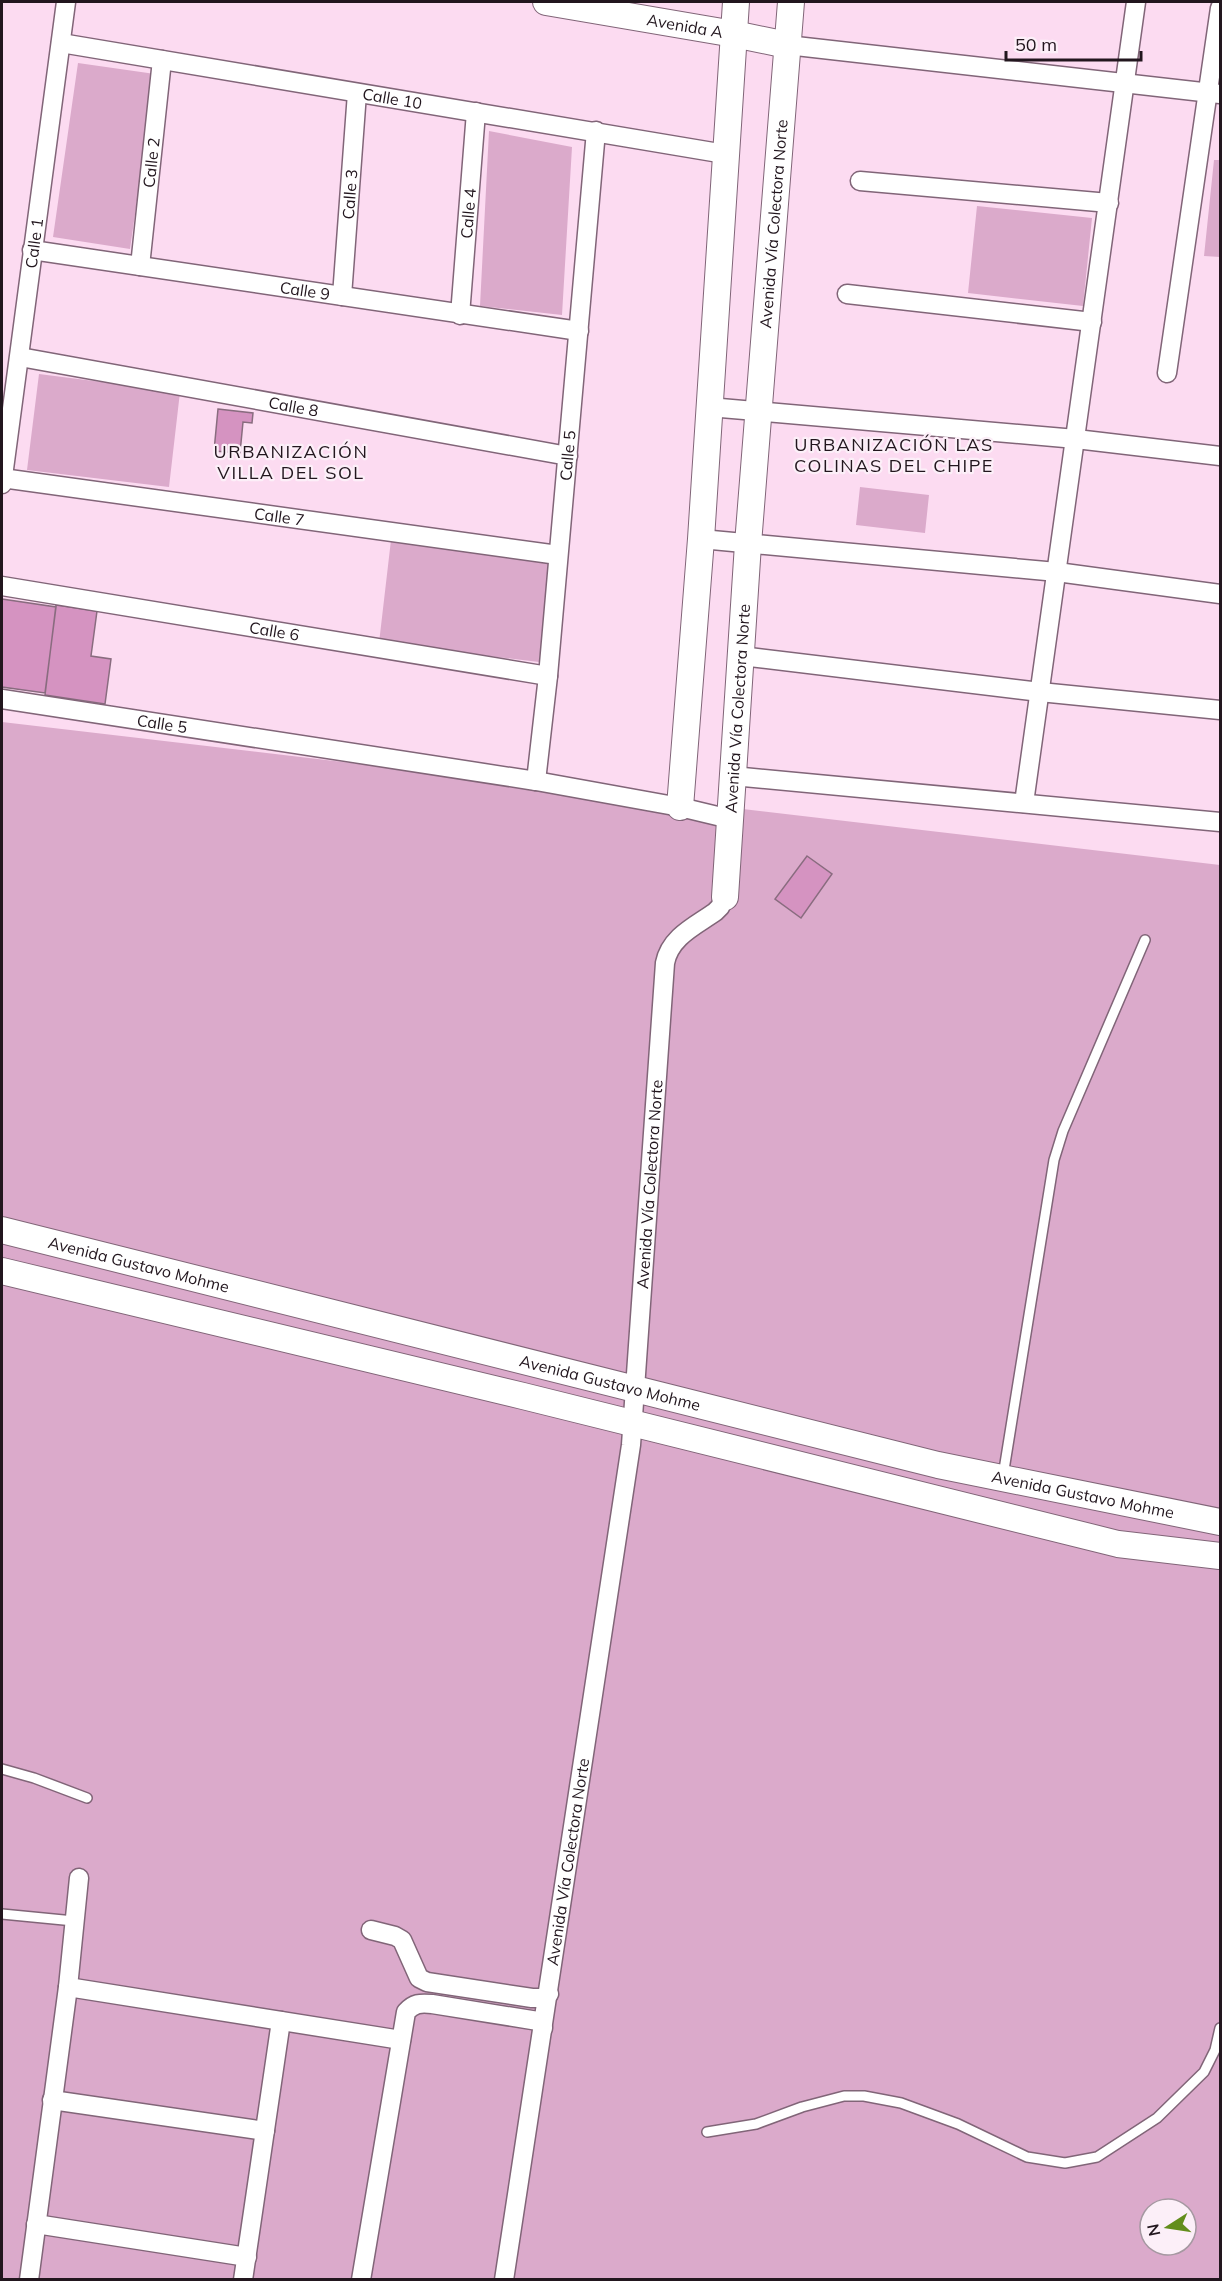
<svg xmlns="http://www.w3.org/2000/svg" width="1222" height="2281" font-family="Mulish,sans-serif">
<rect width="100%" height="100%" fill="#fcdbf1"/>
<path fill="#dbaacb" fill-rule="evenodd" d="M78,63L155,74L130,249L53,237Z
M489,131L572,147L562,315L480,306Z
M1214,160H1220V257L1204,256Z
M977,206L1092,218L1083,306L968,293Z
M39,374L180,392L169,487L27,470Z
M860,487L929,495L925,533L856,525Z
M391,540L551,559L539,662L379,643Z
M2,722L1220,865V2279L2,2280ZM1150,2209H1186V2245H1150Z"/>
<path fill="#d593c1" stroke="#896c7f" stroke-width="1.5" d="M218,409L253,413L252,423L243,422L240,453L214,451Z
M2,599L56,607L45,693L2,687Z
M56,605L97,611L91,656L111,659L105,704L45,695Z
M807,856L832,874L801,918L775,899Z"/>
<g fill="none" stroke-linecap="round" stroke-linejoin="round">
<defs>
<path id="lane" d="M1003,1476L1054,1160L1063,1131L1145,940
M2,1769L34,1778L87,1798
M2,1914L74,1921
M707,2132L756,2124L802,2107L844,2096H864L901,2103L958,2124L1027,2157L1065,2163L1097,2157L1157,2118L1204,2072L1215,2050L1220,2028"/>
<g id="street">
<path id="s1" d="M61,43L725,154"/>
<path d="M787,45L1220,94"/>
<path d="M860,181L1109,203"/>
<path id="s2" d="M32,250L579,331"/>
<path id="s3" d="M140,266L162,60"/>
<path d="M847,294L1092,322"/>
<path id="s4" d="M342,296L357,93"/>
<path id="s5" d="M460,315L476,112"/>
<path id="s6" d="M20,357L568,456"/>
<path d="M1167,373L1220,8"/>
<path d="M709,407L1076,439L1220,456"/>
<path id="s7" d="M2,478L558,555"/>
<path id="s8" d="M2,484L66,2"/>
<path d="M701,539L1057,572L1220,594"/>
<path id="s9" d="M2,586L548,676"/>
<path d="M741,656L1040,692L1220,710"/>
<path id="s10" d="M2,699L536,781L680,807L730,819"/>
<path d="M733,776L1220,822"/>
<path id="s11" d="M536,781L548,676L596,131"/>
<path d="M1024,803L1136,2"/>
<path d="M371,1930L395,1936L402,1940L419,1978L427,1982L532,1998H542L549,1994"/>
<path d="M68,1987L401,2040"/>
<path d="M52,2100L265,2131"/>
<path d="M36,2224L247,2257"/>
<path d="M29,2280L68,1987L79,1878"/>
<path d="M243,2280L281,2021"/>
<path d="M361,2280L406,2012C414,2003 420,2003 432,2004L538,2021L542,2023L543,2028"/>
<path id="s12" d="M504,2280L631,1445L665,963C670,937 695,926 715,912L720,907L725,897"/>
</g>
<g id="secondary">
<path id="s13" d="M546,2L734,34L787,45"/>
<path d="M680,807L701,539L736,2"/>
<path id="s14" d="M725,897L748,544L791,2"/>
<path id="s15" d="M2,1230L938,1465L1220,1522"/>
<path d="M2,1271L523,1396L1118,1544L1220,1556"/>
</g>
</defs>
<use href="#lane" stroke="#816578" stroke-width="12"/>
<use href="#street" stroke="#816578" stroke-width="21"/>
<use href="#secondary" stroke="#816578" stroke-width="28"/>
<use href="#lane" stroke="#fff" stroke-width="9"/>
<use href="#street" stroke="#fff" stroke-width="18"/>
<use href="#secondary" stroke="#fff" stroke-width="26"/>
</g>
<g text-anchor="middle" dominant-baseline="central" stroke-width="4.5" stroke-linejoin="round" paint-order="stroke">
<g font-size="16" fill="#22161e" stroke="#fceff8">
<text stroke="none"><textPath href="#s13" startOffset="141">Avenida A</textPath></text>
<text stroke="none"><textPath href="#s1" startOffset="336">Calle 10</textPath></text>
<text stroke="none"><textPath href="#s3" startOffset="104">Calle 2</textPath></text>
<text stroke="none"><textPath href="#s4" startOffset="102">Calle 3</textPath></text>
<text stroke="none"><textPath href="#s5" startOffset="102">Calle 4</textPath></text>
<text stroke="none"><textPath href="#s14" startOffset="675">Avenida Vía Colectora Norte</textPath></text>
<text stroke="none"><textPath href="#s8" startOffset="243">Calle 1</textPath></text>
<text stroke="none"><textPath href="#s2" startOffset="276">Calle 9</textPath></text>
<text stroke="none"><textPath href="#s6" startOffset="278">Calle 8</textPath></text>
<text stroke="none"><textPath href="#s11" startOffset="327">Calle 5</textPath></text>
<text stroke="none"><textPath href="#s7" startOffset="280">Calle 7</textPath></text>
<text stroke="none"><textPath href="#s9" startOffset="276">Calle 6</textPath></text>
<text stroke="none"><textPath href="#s14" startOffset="189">Avenida Vía Colectora Norte</textPath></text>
<text stroke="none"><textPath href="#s10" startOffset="162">Calle 5</textPath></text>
<text stroke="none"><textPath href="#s12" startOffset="1106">Avenida Vía Colectora Norte</textPath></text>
<text stroke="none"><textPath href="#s15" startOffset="141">Avenida Gustavo Mohme</textPath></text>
<text stroke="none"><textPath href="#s15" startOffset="627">Avenida Gustavo Mohme</textPath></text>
<text stroke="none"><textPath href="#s15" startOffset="1113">Avenida Gustavo Mohme</textPath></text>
<text stroke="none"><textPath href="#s12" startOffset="423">Avenida Vía Colectora Norte</textPath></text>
</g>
<g font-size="18" letter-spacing="1.5" fill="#22161e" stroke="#fceff8">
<text x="894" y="444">URBANIZACIÓN LAS<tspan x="894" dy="21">COLINAS DEL CHIPE</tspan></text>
<text x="291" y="451">URBANIZACIÓN<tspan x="291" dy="21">VILLA DEL SOL</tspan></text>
</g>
</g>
<rect width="1222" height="2281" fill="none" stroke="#22161e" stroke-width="6"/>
<g transform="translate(1168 2227) rotate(258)"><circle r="28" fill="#fceff8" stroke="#a598a1" stroke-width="1.5"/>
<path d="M0-4.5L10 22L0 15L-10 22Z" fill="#638d1c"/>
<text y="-9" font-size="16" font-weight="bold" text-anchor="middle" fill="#22161e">N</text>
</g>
<path d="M1006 51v9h135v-9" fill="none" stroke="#22161e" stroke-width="3"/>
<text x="1015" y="51" font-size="18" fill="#22161e" stroke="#fceff8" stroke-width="4.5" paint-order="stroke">50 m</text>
</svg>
